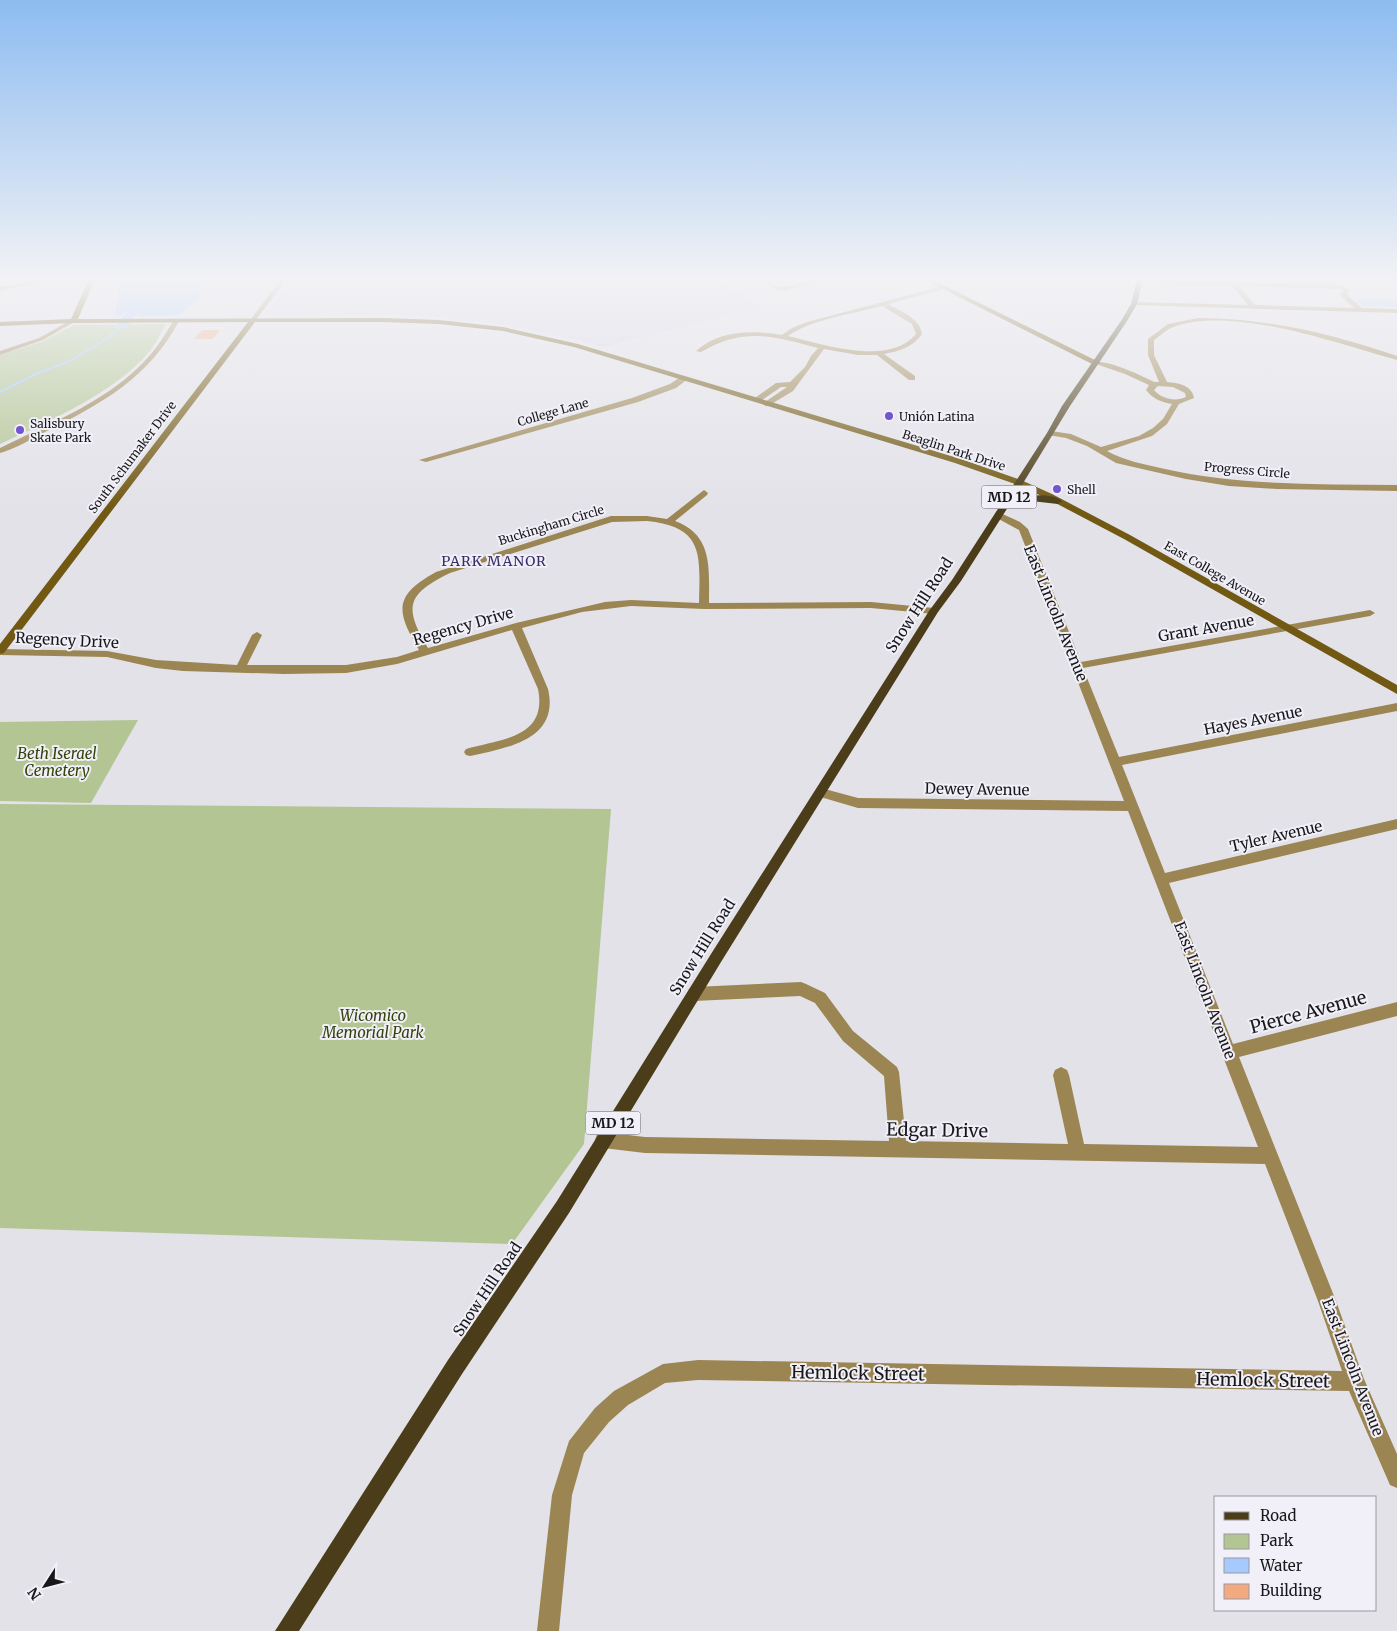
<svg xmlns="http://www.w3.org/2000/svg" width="1397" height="1631" font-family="Merriweather,serif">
<rect width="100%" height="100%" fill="#e3e2e9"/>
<path fill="#d8d5e4" d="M293,279H717L761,307L604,347L535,330L458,318L403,315H265Z"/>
<path fill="#b2c592" d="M166,324C161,333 156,343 150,351C115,393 49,421 0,444V355L41,342L74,325Z
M138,720L91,803L0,801V722Z
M0,804L611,809L584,1144L512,1244L0,1228Z"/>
<path fill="#a6c9fe" d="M120,279H203L199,298L179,315L138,316L141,311L134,317L127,328H107L117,325L128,311L122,315L116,316C114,304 121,294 118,282Z
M1366,299L1397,301V307L1364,306L1354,301Z"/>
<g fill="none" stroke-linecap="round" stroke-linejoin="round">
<path stroke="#a6c9fe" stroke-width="2" d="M0,392L40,372L68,362L103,341L120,328"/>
</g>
<path fill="#f4aa80" d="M202,330H220L213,339H194Z"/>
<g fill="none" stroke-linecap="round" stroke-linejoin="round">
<path fill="#9b8552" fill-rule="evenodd" d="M45,279H58L0,291V287Z
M281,279H287L255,321H251V319Z
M758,279C768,279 774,288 784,287C799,286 814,279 830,279L783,291L775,289Z
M1159,279L1229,282V279H1233L1236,282L1340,284L1349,290V292L1346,294L1362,308L1397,309V313L1132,305L1131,304L1134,302L1248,305L1232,286L1165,284ZM1239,286L1340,289L1343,291L1339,294L1340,295L1354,308L1255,305Z
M943,286L945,289L888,304C901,312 920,318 922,334C913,347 900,351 884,354L915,376V380H909L877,355H858L824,349L793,391L768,406H765V402L787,387H781L759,402L752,400L776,383L790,382L805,367L811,356L818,348C773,336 744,327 701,352L696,351C719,330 753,330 782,335L792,328L807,322ZM882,306L912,324L916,334C888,367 823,344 788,336C812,319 853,314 882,306Z
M1198,318C1267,318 1332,334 1397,356V360C1338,344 1233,305 1173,327C1167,329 1160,336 1154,340V355L1167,382C1178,383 1192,385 1194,398L1179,404L1167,424L1152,436L1107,451C1125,461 1144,464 1165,469C1241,486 1319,484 1397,485V491L1277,489L1229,486L1186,479L1116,463L1087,446L1066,438L1048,435L1047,433L1051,431L1071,434L1101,447L1139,436L1153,428L1163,419L1172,404C1161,402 1153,399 1146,390L1149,385L1125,374L1093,363C1104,357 1144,377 1155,382H1159L1148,355V339L1168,324ZM1158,386L1173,387L1185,393L1186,397C1175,402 1162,399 1154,390Z
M71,320L76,321L43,340L0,355V351L39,338Z
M174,320L179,321C149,378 101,404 45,432C31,439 15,449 0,453V448C52,422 112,400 150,355C160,344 166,332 174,320Z
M682,376L689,378L676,388L638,402L426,462L419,460L632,398L670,384Z
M704,490L708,493L707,495L675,521C713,535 709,568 709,603L871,602L934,608L939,611L934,614L871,608L704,609L631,606L582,612L522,628L548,689C560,740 506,748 470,756L466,755L464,752L466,749C499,739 548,739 538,689L512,630L397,664L346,673L284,674L183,671L156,668L107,657L0,655V649L107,651L156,660L237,665L252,635L257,632L262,635L247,665H346L397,657L419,650C396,611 393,596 436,572L611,516H647L667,519ZM647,521C704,527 700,554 699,603L631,600L605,602L516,623L428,648C403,607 407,594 450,573L612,522Z
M998,512L1020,522L1028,529L1081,662L1370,610L1375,613L1370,616L1083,668L1119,757L1397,703V711L1122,765L1165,873L1397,819V829L1169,883L1233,1044L1397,1002V1016L1239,1057L1336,1301L1364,1379L1397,1454V1488L1390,1485L1349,1391L698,1380L665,1383L628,1405L609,1422L584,1453L572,1495L559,1631H537L552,1495L569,1441L595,1408L614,1391L663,1364L698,1360L1342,1371L1318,1301L1265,1164L645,1153L603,1148L597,1146L595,1140L597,1134L603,1132L645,1137L889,1141L884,1076L843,1041L815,1003L800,996L694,1001L689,999L687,994L689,989L694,987L801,982L806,984L825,993L853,1031L897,1067L899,1072L906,1141L1068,1144L1053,1075L1055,1070L1061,1067L1067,1070L1069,1075L1084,1144L1258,1147L1128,811L858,808L817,796L815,793L817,790L821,788L858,798L1124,801L1019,530L995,517V513Z"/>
<path fill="#725913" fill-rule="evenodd" d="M89,279H95L78,319L384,318L439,320L503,327L578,344L961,459L1021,480L1052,494L1130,535L1397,685V694L1124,539L1046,498L1015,484L955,463L574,347L503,331L439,324L384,322H255L4,653L0,654V644L248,322L73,323L0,326V322L71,319Z
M923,279H931L1101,363L1094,365Z"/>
<path fill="#4b3d19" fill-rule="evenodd" d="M1137,279H1143L1137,304L1127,321L1070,406L1014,498C1027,496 1051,492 1062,501L1058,504L1031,501L1010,504L961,581L938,612L721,962L569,1213L462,1374L299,1631H275L448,1360L557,1201L711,954L929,611L952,580L1047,433L1062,406L1121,321L1131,304Z"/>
</g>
<linearGradient id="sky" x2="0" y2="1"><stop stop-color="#8dbcf1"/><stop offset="0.55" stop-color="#f2f2f5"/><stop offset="1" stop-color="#f2f2f5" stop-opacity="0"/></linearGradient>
<rect width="1397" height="507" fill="url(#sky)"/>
<g fill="#7355cf" stroke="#f1eff7" stroke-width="2">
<circle cx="889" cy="416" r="5"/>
<circle cx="20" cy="430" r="5"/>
<circle cx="1057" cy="489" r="5"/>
</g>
<g text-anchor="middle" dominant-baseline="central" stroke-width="4" stroke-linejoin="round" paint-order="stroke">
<g font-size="12" fill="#18181a" stroke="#f1eff7">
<text transform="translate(553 412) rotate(-16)">College Lane</text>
<text transform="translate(954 450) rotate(18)">Beaglin Park Drive</text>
<text transform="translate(132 457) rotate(-53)">South Schumaker Drive</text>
<text transform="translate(1247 470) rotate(5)">Progress Circle</text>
<text transform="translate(551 525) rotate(-17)">Buckingham Circle</text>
<text transform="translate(1215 573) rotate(30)">East College Avenue</text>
</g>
<g font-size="12" fill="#18181a" stroke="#f1eff7" text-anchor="start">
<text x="899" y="416">Unión Latina</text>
<text x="30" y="423">Salisbury<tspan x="30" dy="14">Skate Park</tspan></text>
<text x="1067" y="489">Shell</text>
</g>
<g fill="#f1eff7" stroke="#59585c" stroke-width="1">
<rect x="981.5" y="485.5" width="55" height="23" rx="4"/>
<rect x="585.5" y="1111.5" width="55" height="23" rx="4"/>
</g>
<g font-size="14" font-weight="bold" fill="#18181a">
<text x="1009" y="497">MD 12</text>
<text x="613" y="1123">MD 12</text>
</g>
<g font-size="14" letter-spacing="1" fill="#392c67" stroke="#f1eff7">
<text x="494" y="561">PARK MANOR</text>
</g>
<g font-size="15" fill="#18181a" stroke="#f1eff7">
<text transform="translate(919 605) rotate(-57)">Snow Hill Road</text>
<text transform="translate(1056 613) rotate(68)">East Lincoln Avenue</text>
<text transform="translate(463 626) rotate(-16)">Regency Drive</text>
<text transform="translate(1206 628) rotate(-10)">Grant Avenue</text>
<text transform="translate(67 640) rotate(3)">Regency Drive</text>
<text transform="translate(1253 720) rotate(-11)">Hayes Avenue</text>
<text transform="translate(977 789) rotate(1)">Dewey Avenue</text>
<text transform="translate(1276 836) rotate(-13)">Tyler Avenue</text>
<text transform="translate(702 947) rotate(-58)">Snow Hill Road</text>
<text transform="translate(1205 990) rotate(69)">East Lincoln Avenue</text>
<text transform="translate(487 1289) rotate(-56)">Snow Hill Road</text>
<text transform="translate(1353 1367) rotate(69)">East Lincoln Avenue</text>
</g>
<g font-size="15" font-style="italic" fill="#324209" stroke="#f1eff7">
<text x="57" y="753">Beth Iserael<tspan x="57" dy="17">Cemetery</tspan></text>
<text x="373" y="1015">Wicomico<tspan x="373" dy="17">Memorial Park</tspan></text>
</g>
<g font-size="18" fill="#18181a" stroke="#f1eff7">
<text transform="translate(1308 1012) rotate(-15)">Pierce Avenue</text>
<text transform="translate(937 1130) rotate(1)">Edgar Drive</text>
<text transform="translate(858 1373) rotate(1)">Hemlock Street</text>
<text transform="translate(1263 1380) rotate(1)">Hemlock Street</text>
</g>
</g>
<rect x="1214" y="1496" width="162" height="115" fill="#f1eff7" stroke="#9a999f"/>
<rect x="1224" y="1512" width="25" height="8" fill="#4b3d19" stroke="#9a999f"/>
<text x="1260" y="1521" font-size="15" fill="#18181a">Road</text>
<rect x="1224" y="1534" width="25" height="15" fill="#b2c592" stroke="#9a999f"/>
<text x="1260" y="1546" font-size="15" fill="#18181a">Park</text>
<rect x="1224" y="1558" width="25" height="15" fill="#a6c9fe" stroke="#9a999f"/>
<text x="1260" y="1571" font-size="15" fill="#18181a">Water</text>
<rect x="1224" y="1584" width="25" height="15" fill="#f4aa80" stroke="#9a999f"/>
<text x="1260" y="1596" font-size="15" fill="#18181a">Building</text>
<g transform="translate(45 1586) rotate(234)" stroke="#f1eff7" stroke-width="4" paint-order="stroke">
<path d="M0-4L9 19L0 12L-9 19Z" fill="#18181a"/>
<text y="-8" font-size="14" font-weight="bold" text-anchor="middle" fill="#18181a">N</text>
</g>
</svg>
